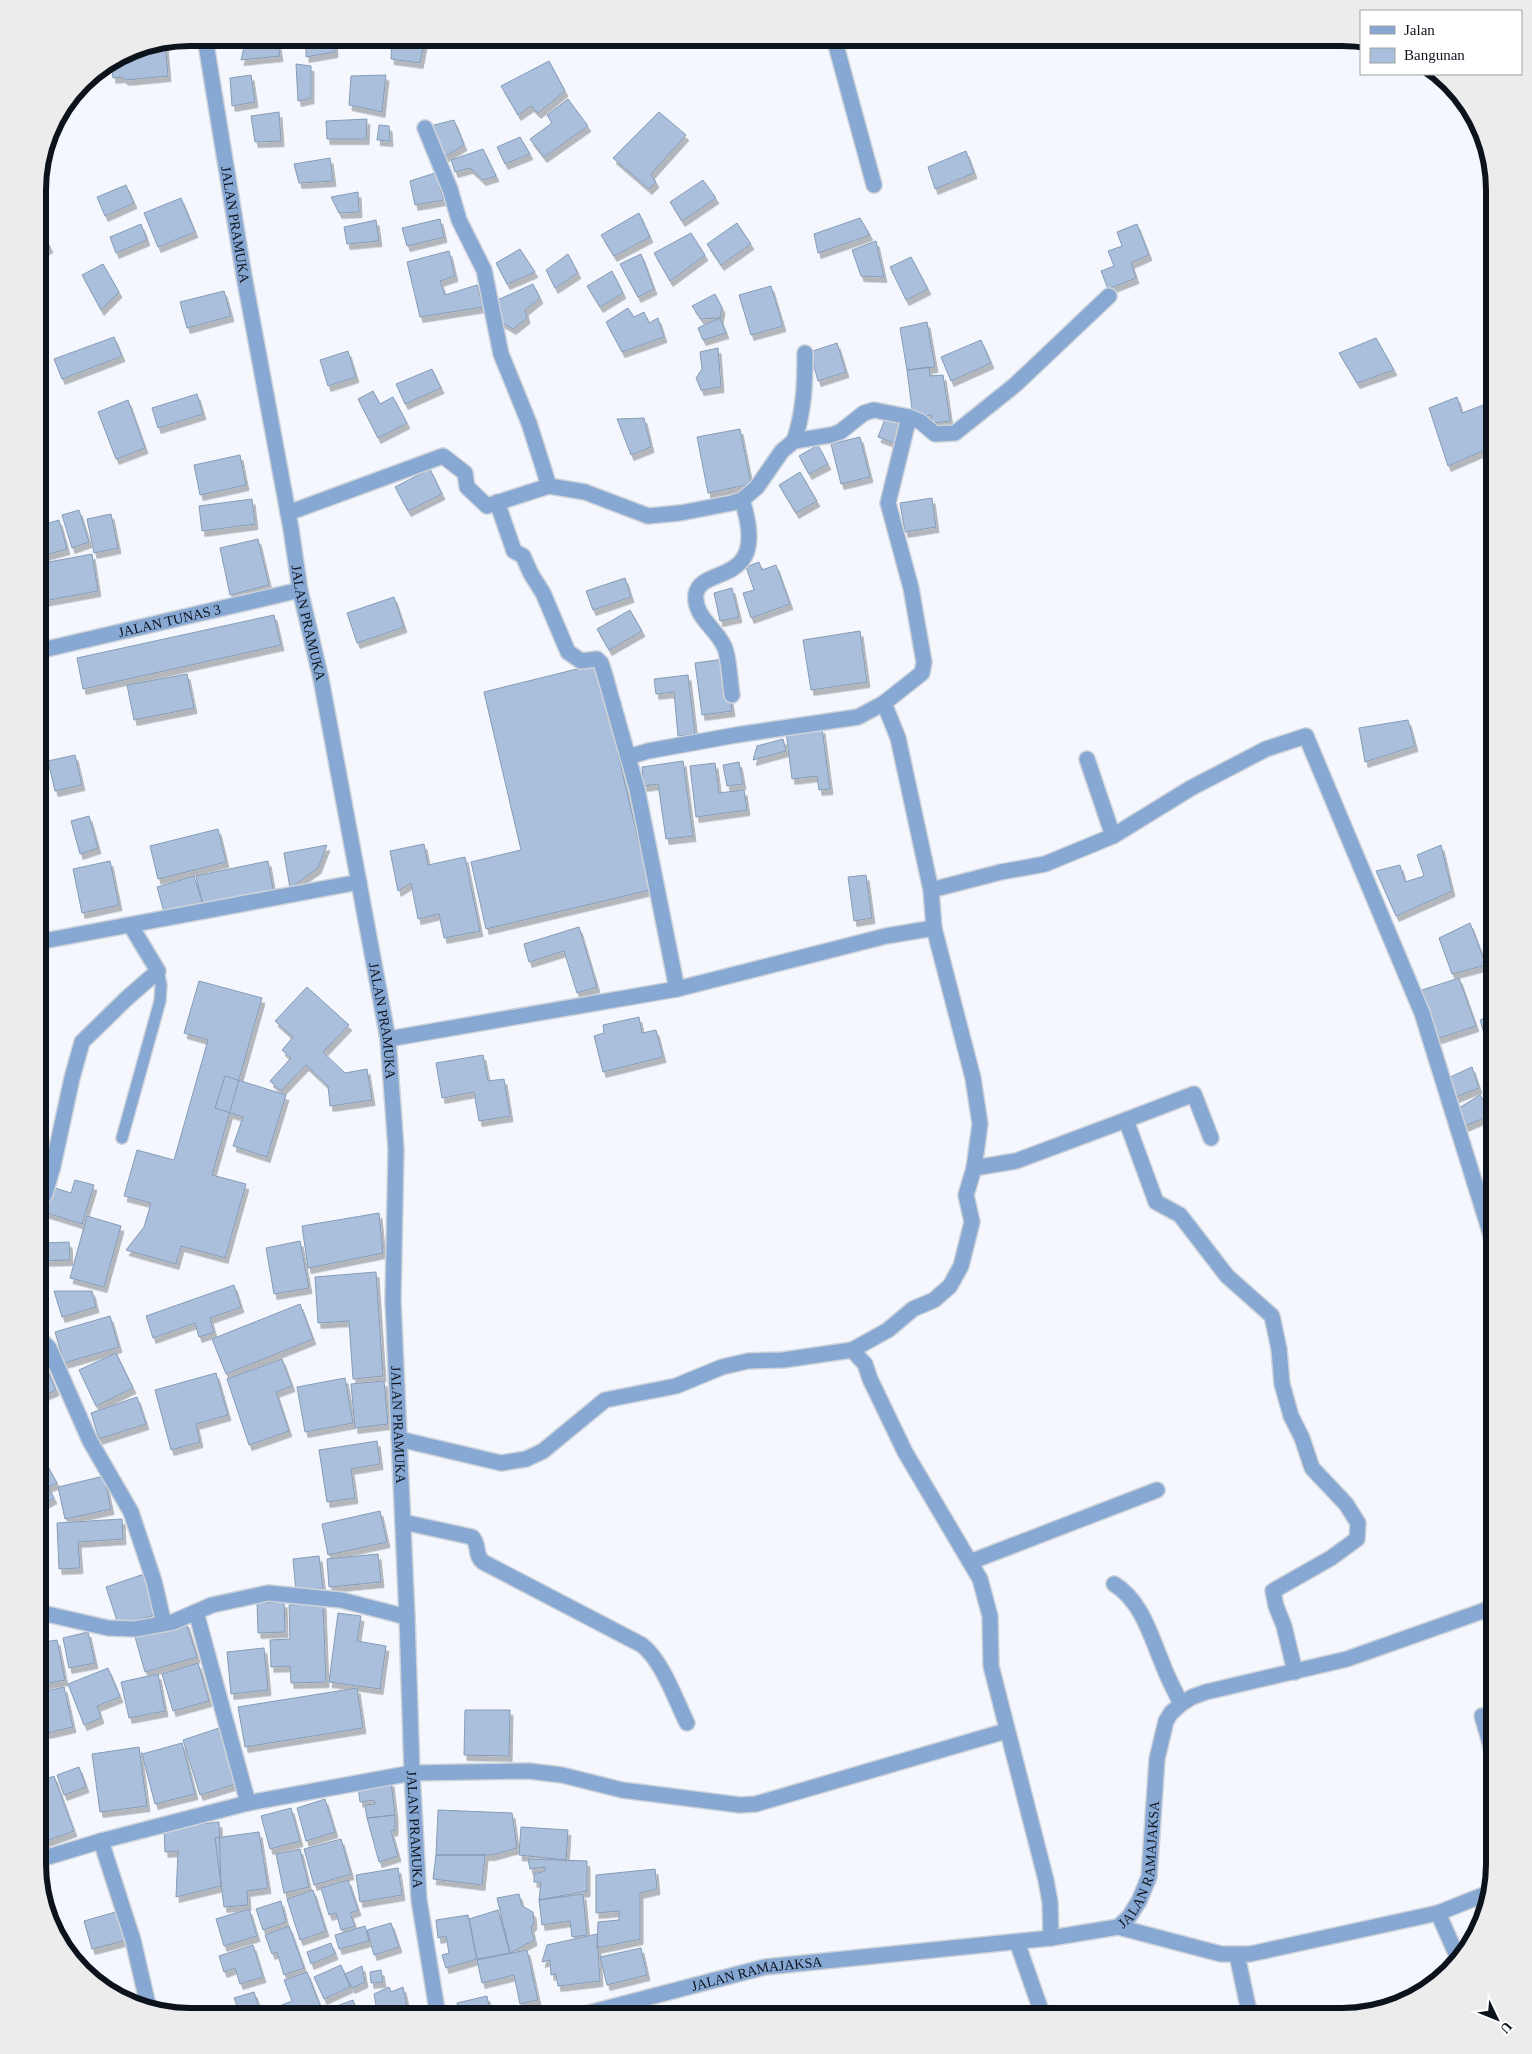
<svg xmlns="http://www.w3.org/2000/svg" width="1532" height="2054" font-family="Georgia,serif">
<defs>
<filter id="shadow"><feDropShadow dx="3" dy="5.5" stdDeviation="0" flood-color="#0004"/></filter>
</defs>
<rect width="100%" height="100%" fill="#f4f8fe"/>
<path fill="#a9bfdb" stroke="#869bb6" filter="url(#shadow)" d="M246,38H277L280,56L241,60Z
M306,38H334L335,52L306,57Z
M392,38H425L420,63L391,59Z
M165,42L168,76L126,80L122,77L113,78L111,62L132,49Z
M549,61L565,91L538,113L531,106L518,115L501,86Z
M296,64L311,66V98L298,101Z
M251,75L255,102L232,106L230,78Z
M386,75L382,112L349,105L351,76Z
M568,99L588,126L544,157L530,139L552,123L547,115Z
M279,112L281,141L255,142L251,116Z
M659,112L686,135L651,174L656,182L649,189L613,158Z
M367,119L366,139H327L326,121Z
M454,120L464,145L439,160L426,127Z
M379,125L389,126L390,141L377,140Z
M520,137L530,154L505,164L497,147Z
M483,149L496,176L483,180L470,168L455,172L451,160Z
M966,151L974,173L935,189L928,167Z
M330,158L333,181L299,183L294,164Z
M435,173L444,200L415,205L410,181Z
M703,180L716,198L682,221L670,202Z
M126,185L134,203L105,216L97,197Z
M358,192L359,212L339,213L331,197Z
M181,198L195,232L158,247L144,213Z
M639,213L650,237L614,256L601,235Z
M860,218L870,235L818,253L814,234Z
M440,219L444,237L407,246L402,228Z
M376,220L379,241L347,244L344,227Z
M737,223L751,244L721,265L707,244Z
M141,224L147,240L116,253L110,237Z
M1137,224L1149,255L1131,263L1136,278L1108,289L1101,271L1114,266L1108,251L1122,246L1117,232Z
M40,229L50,247L38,254V230Z
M691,233L705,255L670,281L654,253Z
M876,241L884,277L861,276L852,250Z
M520,249L535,272L507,284L496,263Z
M449,251L455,276L440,281L445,295L477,285L483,307L420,317L407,262Z
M568,254L578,273L555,288L546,270Z
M641,254L654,289L638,297L620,264Z
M911,257L928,289L906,300L890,267Z
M103,264L119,292L101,310L82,275Z
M612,271L623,293L600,307L587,286Z
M533,284L540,298L525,310L527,318L513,329L496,319L493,302Z
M771,286L783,326L751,335L739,295Z
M224,291L231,316L187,328L180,302Z
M715,294L722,308L720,318L701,319L692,306Z
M628,308L634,317L644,312L649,323L658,318L664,337L622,352L606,322Z
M720,318L726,333L703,340L698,328Z
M927,322L935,367L907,370L900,328Z
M114,337L122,356L62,379L54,359Z
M1376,338L1394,370L1357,383L1339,353Z
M981,340L991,363L951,381L941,357Z
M837,343L846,372L818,381L810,352Z
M718,348L721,387L701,390L696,378L702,369L700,352Z
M348,351L356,377L328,386L320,360Z
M929,367L930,376L943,375L950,421L932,423L931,415L913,417L907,370Z
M432,369L441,388L405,404L396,384Z
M373,391L380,404L393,397L407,423L378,438L358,399Z
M197,394L203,414L158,428L152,408Z
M1457,397L1462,413L1494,401V446L1448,466L1429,408Z
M128,400L145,448L116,459L98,412Z
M644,418L651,447L631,455L617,419Z
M885,419L901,425L894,443L878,437Z
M740,429L751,484L708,493L697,437Z
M860,437L870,477L841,484L831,444Z
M818,445L828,464L809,474L799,456Z
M240,455L246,485L200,495L194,465Z
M430,469L442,494L408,511L395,487Z
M800,472L817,501L796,513L779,485Z
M932,498L936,527L905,532L900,503Z
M252,499L255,524L202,531L199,506Z
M79,510L89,542L72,548L62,515Z
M111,514L118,548L94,553L87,519Z
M59,520L67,549L38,557V526Z
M258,539L269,585L230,595L220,548Z
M92,554L98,591L38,602V564Z
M759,562L762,570L776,565L790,604L751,618L743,593L754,590L746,567Z
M625,578L631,597L593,610L586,591Z
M732,588L739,617L720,621L714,593Z
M394,597L404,627L357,643L347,613Z
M630,610L642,631L609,650L597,629Z
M274,615L281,645L83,689L77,658Z
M860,631L867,682L811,690L803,640Z
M724,659L732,711L702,715L695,663Z
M597,664L650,890L486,929L471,862L521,850L484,692Z
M187,674L194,708L134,720L127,685Z
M688,675L695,734L678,736L674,692L656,694L654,679Z
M1408,720L1415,746L1365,762L1359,728Z
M822,728L830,789L819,790L817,776L792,779L786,732Z
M783,739L786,751L753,760L757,746Z
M75,755L82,785L55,791L48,761Z
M683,761L693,836L666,839L658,784L644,786L642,767Z
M739,762L743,784L727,786L723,765Z
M715,763L719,793L744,790L747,810L696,817L690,766Z
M89,816L98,848L80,854L71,821Z
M218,829L226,862L158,879L150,846Z
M424,844L428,865L465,857L480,931L444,938L439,914L418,919L411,883L398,891L390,851Z
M327,845L318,868L290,888L284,853Z
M1441,845L1452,891L1396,916L1376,871L1400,865L1405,882L1424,876L1417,855Z
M110,861L119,905L82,913L73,869Z
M268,861L274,894L203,905L196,876Z
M866,875L872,918L854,921L848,877Z
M194,876L203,905L165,916L157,887Z
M1470,923L1486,965L1452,974L1439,938Z
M579,927L597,987L577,993L564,951L529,962L524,944Z
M1459,978L1476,1026L1436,1039L1422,990Z
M199,981L262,998L212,1175L246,1184L225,1258L181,1246L176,1264L126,1250L144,1227L151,1203L124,1196L137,1150L174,1160L208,1040L184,1033Z
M307,987L349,1025L323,1052L345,1073L367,1069L372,1100L330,1106L328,1086L306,1065L281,1091L270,1081L291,1058L282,1050L293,1037L275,1021Z
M1494,1015V1052L1490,1053L1480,1020Z
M639,1017L642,1033L656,1030L663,1057L603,1072L594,1036L604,1033L603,1025Z
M483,1055L488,1081L504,1079L510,1116L479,1121L474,1092L442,1098L436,1063Z
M1472,1067L1479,1088L1456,1097L1448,1078Z
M225,1076L286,1095L267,1157L233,1146L243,1117L215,1108Z
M1480,1095L1493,1114L1463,1127L1459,1108Z
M75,1180L94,1185L82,1224L44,1212L52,1187L71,1193Z
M379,1213L383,1253L308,1268L302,1226Z
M87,1216L121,1226L104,1287L70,1278Z
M38,1235L43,1243L69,1242L70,1260L38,1261Z
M300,1241L309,1288L274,1294L266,1248Z
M376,1272L383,1376L353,1379L349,1321L318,1323L315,1277Z
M234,1285L241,1307L210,1318L214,1332L199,1337L195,1323L153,1338L146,1316Z
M54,1291H92L96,1307L62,1317Z
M300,1304L313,1339L226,1374L212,1339Z
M110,1316L119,1347L64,1363L55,1332Z
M116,1353L133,1388L96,1406L79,1370Z
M282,1359L292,1386L276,1392L289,1431L249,1445L227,1379Z
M43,1360L56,1390L38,1398V1362Z
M216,1373L228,1415L196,1424L200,1442L171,1450L155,1390Z
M345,1378L353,1423L305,1432L297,1387Z
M384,1381L388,1424L355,1428L351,1384Z
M137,1397L146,1424L99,1439L91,1413Z
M377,1441L380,1464L351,1469L355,1498L327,1502L319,1450Z
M41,1454L57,1483L48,1487L54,1498L38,1507V1456Z
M104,1476L111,1509L65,1519L58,1487Z
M380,1511L387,1542L328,1555L322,1524Z
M122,1519L123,1539L78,1542L80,1568L59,1569L57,1523Z
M378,1554L381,1582L329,1587L327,1559Z
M319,1556L323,1589L296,1592L293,1559Z
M144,1574L157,1614L119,1627L106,1587Z
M284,1602L285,1632L258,1633L257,1603Z
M323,1603L326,1682L291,1683L290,1666L271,1667L270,1640L290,1639L289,1605Z
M338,1613L361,1616L357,1641L386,1646L380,1689L329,1682Z
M186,1622L197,1657L145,1672L135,1637Z
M88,1632L95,1663L69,1668L63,1638Z
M57,1640L65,1680L38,1685V1643Z
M264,1648L268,1690L231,1694L227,1652Z
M198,1663L209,1701L173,1711L162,1674Z
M108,1668L120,1697L97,1706L101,1718L84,1725L68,1684Z
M158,1674L165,1711L129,1718L121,1682Z
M64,1687L73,1727L47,1733L38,1693Z
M357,1688L363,1728L245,1747L238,1707Z
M465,1710H510L509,1756L464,1755Z
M222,1727L239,1783L200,1795L183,1740Z
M182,1743L195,1794L155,1804L142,1754Z
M139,1747L147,1806L100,1812L92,1754Z
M79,1767L86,1787L64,1795L57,1775Z
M54,1776L74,1831L38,1844V1782Z
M391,1781L395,1815L367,1818L365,1805L375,1804L374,1800L360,1802L358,1785Z
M325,1799L335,1832L306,1841L297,1808Z
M291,1808L300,1841L270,1849L261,1816Z
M438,1810L512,1813L517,1848L492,1855H436Z
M395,1815V1830L391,1831L398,1856L379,1862L367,1818Z
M219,1822L221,1886L176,1897L178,1851L165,1852L164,1828Z
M521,1827L568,1830L566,1860L519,1855Z
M259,1832L268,1888L247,1891L248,1905L224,1907L215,1838Z
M341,1839L351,1874L314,1885L304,1849Z
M300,1849L309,1887L284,1893L276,1854Z
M436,1855H485L482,1885L433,1879Z
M528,1859L587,1861V1891L539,1900L541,1882H534V1874L545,1871V1867L530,1869Z
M398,1868L402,1895L360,1902L356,1875Z
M40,1869L51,1898L42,1901L38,1870Z
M655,1869L657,1889L640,1893V1939L597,1948L598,1922L619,1920V1911L596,1913V1875Z
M348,1880L358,1910L350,1913L355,1926L341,1930L336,1913L329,1915L321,1888Z
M313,1890L326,1931L300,1940L287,1899Z
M519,1894L522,1906L533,1912L534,1924L531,1927L534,1940L510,1953L497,1898Z
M583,1894L587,1935L572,1937L570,1921L542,1925L539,1900Z
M281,1901L286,1922L263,1930L256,1909Z
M249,1909L257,1936L224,1946L216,1919Z
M498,1910L510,1953L477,1959L469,1919Z
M119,1911L127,1940L92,1949L84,1921Z
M468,1915L477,1959L446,1968L442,1955L449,1953L446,1936L438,1938L436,1920Z
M391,1923L399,1947L374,1955L367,1930Z
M289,1926L304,1968L284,1975L277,1952L272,1954L265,1935Z
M365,1926L369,1941L339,1949L335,1935Z
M597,1934L600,1981L558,1986L556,1974L551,1975L550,1960L542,1962L547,1945Z
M331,1943L335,1954L311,1964L307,1952Z
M253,1945L263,1977L240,1984L235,1968L224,1972L219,1956Z
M641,1948L647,1975L607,1985L600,1957Z
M527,1950L538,2000L520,2004L514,1975L482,1983L477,1960Z
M341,1965L350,1987L324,1999L314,1977Z
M362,1966L365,1982L352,1988L345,1974Z
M381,1970L383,1982L371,1983L370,1972Z
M307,1972L324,2016H281L277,2007L292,2001L284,1980Z
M389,1987L391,1992L403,1987L408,2011L389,2016H378L374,1994Z
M254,1992L262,2016H225L224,2011L237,2006L234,1998Z
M487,1996L491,2016H459L457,2003Z
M353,2000L357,2010L338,2016L334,2007Z"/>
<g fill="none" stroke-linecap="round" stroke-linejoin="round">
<defs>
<path id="service" d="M122,1138L160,1001L161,985L158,971"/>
<g id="minor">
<path id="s1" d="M205,38L244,276L291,529L300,590L321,679L388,1039L396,1149L393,1300L407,1617L412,1773L419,1900L438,2016"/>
<path d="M834,38L874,185"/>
<path d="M425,128L450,189L459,220L484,270L501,354L529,423L549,486L585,492L648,516L680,513L732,503L742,500L757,487L782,451L794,441L831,435L840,432L864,413L874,410L909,417L921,422L935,434L955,433L1015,385L1109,296"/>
<path d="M794,441C804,412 805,384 805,353"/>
<path d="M497,502L514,551L523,556L531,574L543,593L568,652L581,661L597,659L601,663L604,672L637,789L677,989"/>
<path d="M288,513L443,456L465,473L467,487L487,506L549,486"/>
<path id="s2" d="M38,651L300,590"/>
<path d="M732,695C730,683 729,655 724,646C716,628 693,616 696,594C701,564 771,589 742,500"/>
<path d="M884,703L922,673L924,662L911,588L888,503L909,417"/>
<path d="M1087,759L1113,836"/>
<path d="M931,890L1001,872L1045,864L1113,836L1191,788L1266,749L1306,736L1422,1013L1494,1245"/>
<path d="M38,942L359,882"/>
<path d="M388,1039L677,989L886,936L934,928L931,890L898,738L884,703L858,717L736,735L648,751L628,757"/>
<path d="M1211,1138L1194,1094L1126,1120L1156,1202L1180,1215L1227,1276L1272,1316L1279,1349L1282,1384L1291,1416L1302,1438L1312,1468L1346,1504L1358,1523L1357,1539L1331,1558L1273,1591L1276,1606L1284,1626L1295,1672"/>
<path d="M974,1168L1016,1161L1126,1120"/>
<path d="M38,1202L45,1194L53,1166L72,1078L82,1042L126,999L158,971L131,926"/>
<path d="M38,1342H43L49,1348L90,1441L131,1512L154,1581L164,1624"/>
<path d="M852,1350L888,1330L913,1309L934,1300L950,1286L961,1266L972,1222L966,1195L974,1168L980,1124L973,1078L934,928"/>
<path d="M399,1439L501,1463L526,1459L543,1451L605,1400L676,1386L722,1367L748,1361L783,1360L852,1350L865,1364L870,1379L905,1452L980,1579L990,1616L991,1666L1046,1880L1050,1902L1051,1938"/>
<path d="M403,1522L472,1537C480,1544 474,1555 483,1562L642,1645C663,1662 675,1699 687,1723"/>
<path d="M970,1562L1157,1490"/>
<path d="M1114,1584C1142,1601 1151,1637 1163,1665C1168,1679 1175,1691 1181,1704"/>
<path d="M38,1612L108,1628L135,1629L173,1622L212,1605L268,1593L341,1600L407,1617"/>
<path d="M196,1612L248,1803"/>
<path d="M1482,1716L1494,1757"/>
<path d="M101,1841L133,1940L148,2005"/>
<path d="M38,1860L101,1841L248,1803L412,1773L529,1771L562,1775L622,1790L740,1805L756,1804L1006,1731"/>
<path d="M1438,1913L1458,1958"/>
<path d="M1118,1927L1221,1954H1250L1438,1913L1486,1894"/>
<path d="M1017,1942L1043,2016"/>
<path d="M1237,1955L1250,2016"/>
<path id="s3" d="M577,2016L765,1967L1051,1938L1118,1927L1129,1917L1139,1901L1149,1877L1157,1759L1166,1721L1171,1713L1181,1704L1192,1697L1206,1692L1347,1659L1494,1607"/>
</g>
</defs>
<use href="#service" stroke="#cfd3da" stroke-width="14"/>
<use href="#minor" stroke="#cfd3da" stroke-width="18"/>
<use href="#service" stroke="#87a8d3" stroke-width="11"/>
<use href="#minor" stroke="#87a8d3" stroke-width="15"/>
</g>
<g text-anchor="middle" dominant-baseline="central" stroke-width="5" stroke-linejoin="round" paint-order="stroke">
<g font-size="14" fill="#0c131d" stroke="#fff">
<text stroke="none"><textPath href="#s1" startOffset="189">JALAN PRAMUKA</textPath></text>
<text stroke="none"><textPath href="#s2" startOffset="135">JALAN TUNAS 3</textPath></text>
<text stroke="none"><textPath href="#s1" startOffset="594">JALAN PRAMUKA</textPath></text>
<text stroke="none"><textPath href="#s1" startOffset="999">JALAN PRAMUKA</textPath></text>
<text stroke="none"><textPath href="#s1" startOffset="1404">JALAN PRAMUKA</textPath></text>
<text stroke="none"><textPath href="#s1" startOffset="1809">JALAN PRAMUKA</textPath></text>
<text stroke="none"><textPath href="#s3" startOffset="619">JALAN RAMAJAKSA</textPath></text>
<text stroke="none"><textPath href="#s3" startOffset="185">JALAN RAMAJAKSA</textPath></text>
</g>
</g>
<path d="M0 0H1532V2054H0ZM190 46H1342A144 144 0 0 1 1486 190V1864A144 144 0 0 1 1342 2008H190A144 144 0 0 1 46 1864V190A144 144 0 0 1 190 46Z" fill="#ececed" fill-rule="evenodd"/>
<path fill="none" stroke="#0c131d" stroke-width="6" d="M190 46H1342A144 144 0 0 1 1486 190V1864A144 144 0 0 1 1342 2008H190A144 144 0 0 1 46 1864V190A144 144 0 0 1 190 46Z"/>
<rect x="1360" y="10" width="162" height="65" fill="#ffffff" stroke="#9ea1a5"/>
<rect x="1370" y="26" width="25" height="8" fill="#87a8d3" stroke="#9ea1a5"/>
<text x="1404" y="35" font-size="15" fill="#0c131d">Jalan</text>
<rect x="1370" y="48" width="25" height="15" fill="#a9bfdb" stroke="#9ea1a5"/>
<text x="1404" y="60" font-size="15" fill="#0c131d">Bangunan</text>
<g transform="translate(1497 2019) rotate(133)" stroke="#ffffff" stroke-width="4" paint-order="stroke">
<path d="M0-4L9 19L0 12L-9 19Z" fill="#0c131d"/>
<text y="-8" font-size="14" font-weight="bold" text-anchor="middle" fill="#0c131d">U</text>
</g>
</svg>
